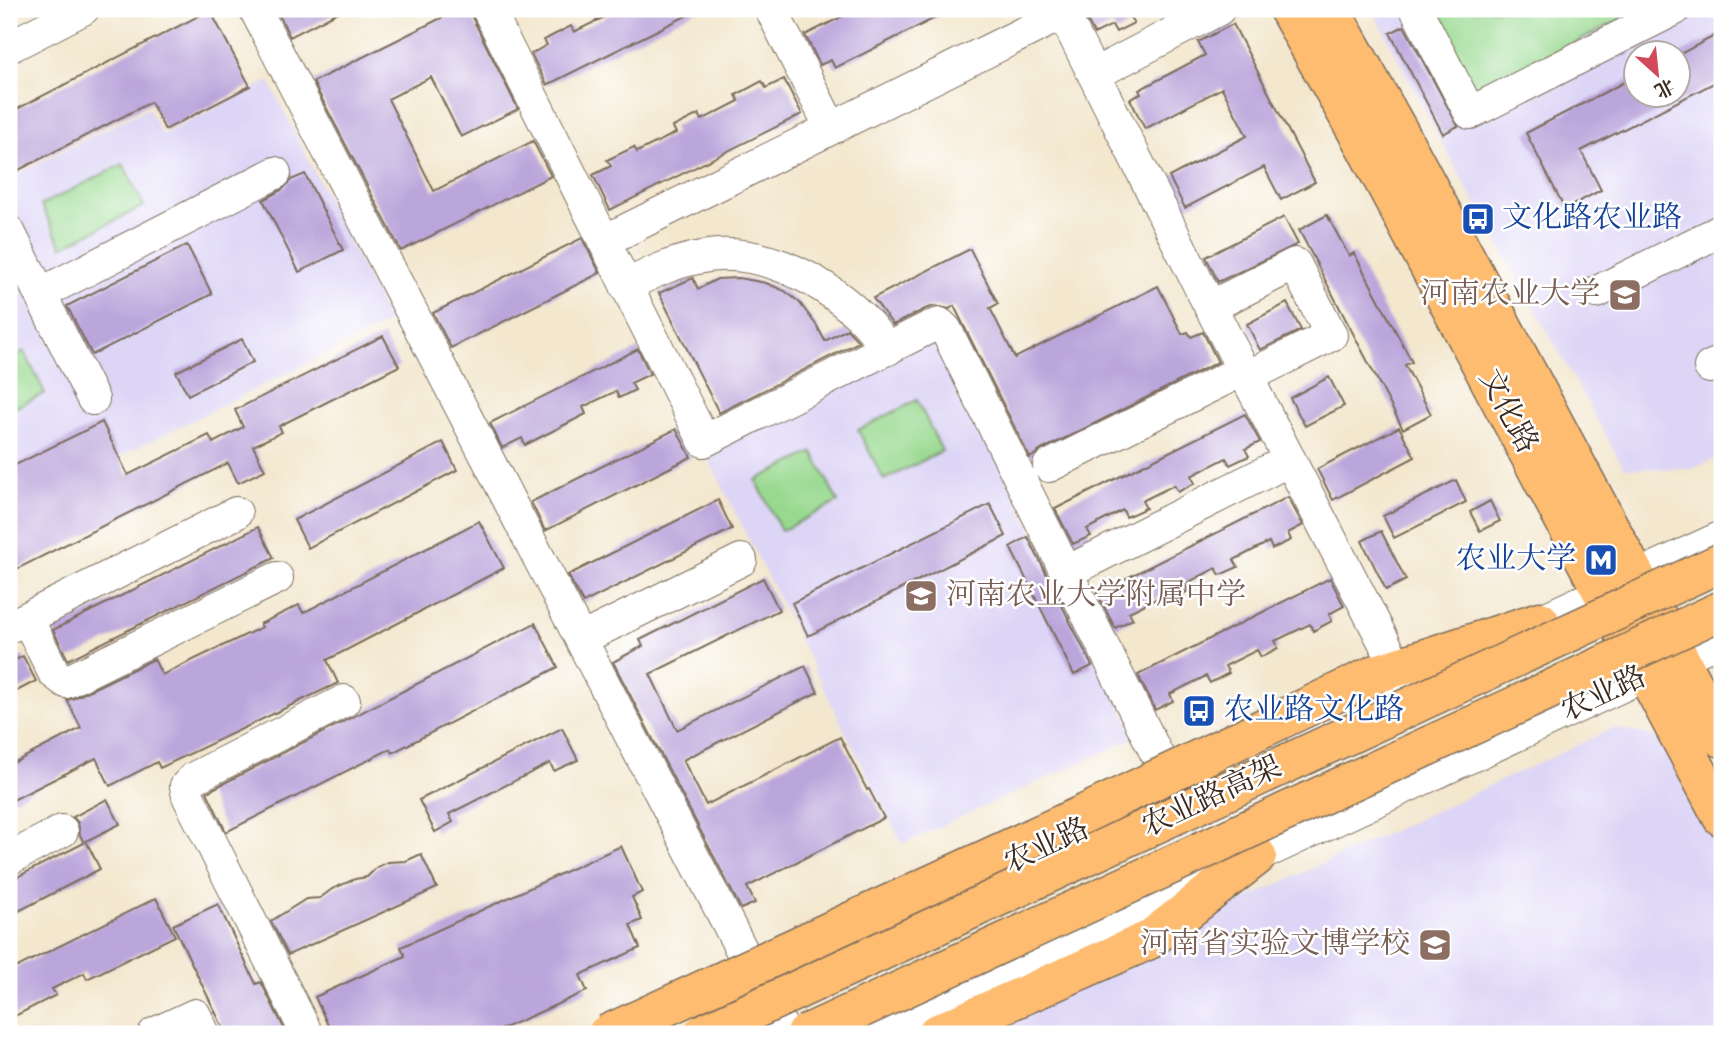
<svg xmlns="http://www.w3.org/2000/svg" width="1731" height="1043" font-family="'Sorts Mill Goudy','Noto Serif SC',serif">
<rect width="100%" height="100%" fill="#fff"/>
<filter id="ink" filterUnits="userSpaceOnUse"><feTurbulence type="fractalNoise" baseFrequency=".0143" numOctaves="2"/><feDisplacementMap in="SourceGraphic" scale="14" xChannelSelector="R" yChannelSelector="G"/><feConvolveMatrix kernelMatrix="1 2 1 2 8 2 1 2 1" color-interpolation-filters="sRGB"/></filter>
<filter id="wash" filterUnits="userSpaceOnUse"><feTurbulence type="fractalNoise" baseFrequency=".00686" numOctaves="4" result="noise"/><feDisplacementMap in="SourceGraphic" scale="28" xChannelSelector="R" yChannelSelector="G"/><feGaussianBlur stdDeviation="1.57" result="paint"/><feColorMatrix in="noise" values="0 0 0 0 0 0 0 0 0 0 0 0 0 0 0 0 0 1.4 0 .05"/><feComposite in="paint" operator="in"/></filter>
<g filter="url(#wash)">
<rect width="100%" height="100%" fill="#f3e7ce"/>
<path fill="#ddd5f6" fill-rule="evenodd" d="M1372,9H1722V456L1692,469L1624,468L1437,134ZM1636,52H1678V94H1636Z
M269,81L389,322L9,512V178L148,108L162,135Z
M936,339L1136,737L902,844L706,454Z
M1614,728L1659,737L1722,857V1034H956Z"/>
<path fill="#98d98f" stroke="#6a8256" stroke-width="2" d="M1433,9H1621L1625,17L1475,95Z
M123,164L144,206L62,247L41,205Z
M24,351L45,393L9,411V359Z
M917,400L942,451L884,480L858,430Z
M813,452L838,502L781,531L756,480Z"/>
<g id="blocks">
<path fill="#bba6db" d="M276,9H344L290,37Z
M459,9H468L518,109L461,137L431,77L388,99L434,191L533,141L551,176L401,251L313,82Z
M621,9H700L547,85L531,54L547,45L544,40L571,26L574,32Z
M857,9H953L835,68L831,60L820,65L805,35Z
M1081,9H1142L1129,16L1134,23L1116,32L1112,25L1094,34Z
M210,10L250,86L165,130L151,102L9,175V113Z
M1233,24L1315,182L1281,200L1264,167L1185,208L1169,177L1247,136L1222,88L1145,129L1130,99L1141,94L1139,90L1205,55L1198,42Z
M1404,26L1458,126L1443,134L1390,33Z
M1722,32V79L1581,151L1601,190L1565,209L1526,133L1636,76V94H1678V55Z
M784,79L802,114L610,210L593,175L611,166L607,160L634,147L637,152L676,133L673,127L699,114L702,120L739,101L736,95L762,81L766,88Z
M305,174L343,250L299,272L263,200L283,189L291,180Z
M1327,215L1349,256L1354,253L1412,362L1405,365L1431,414L1403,429L1299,230Z
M1284,217L1298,244L1218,282L1206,257Z
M582,238L600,273L451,348L433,313Z
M187,245L212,294L92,355L67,306Z
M970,249L998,304L990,308L1015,358L1158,286L1182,334L1188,332L1191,337L1203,332L1218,362L1041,450L1030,458L954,306L949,309L935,306L925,309L893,325L873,298Z
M693,278L698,289L717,279L739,278L766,283L785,291L799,302L817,326L825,341L847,329L859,342L719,413L659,293Z
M1287,303L1301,330L1260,350L1247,324Z
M383,336L399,366L279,426L282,432L253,446L265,470L238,483L228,463L9,573V468L102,422L128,475L209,435L213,443L243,427L235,410Z
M242,339L253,362L188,395L176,372Z
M638,349L650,374L631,383L635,390L619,398L616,391L583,407L586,414L525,445L522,438L502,448L490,423Z
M1329,377L1344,406L1305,426L1290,398Z
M1245,414L1260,442L1245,449L1249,456L1230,465L1226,458L1191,476L1195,483L1178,492L1174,485L1142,501L1146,508L1126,517L1123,510L1087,529L1091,536L1073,544L1055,509Z
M1399,427L1415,457L1333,500L1317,469Z
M676,429L691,457L545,531L531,502Z
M443,442L457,470L308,548L294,520Z
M1456,480L1466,502L1394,538L1383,516Z
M1288,497L1303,525L1288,533L1291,540L1272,549L1269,542L1234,560L1238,567L1220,575L1216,568L1185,584L1188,591L1169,601L1166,594L1129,612L1133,619L1115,628L1097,593Z
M718,500L732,529L583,603L568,575Z
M1490,501L1500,521L1480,531L1470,512Z
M990,504L1006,536L808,636L792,603Z
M479,521L504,568L327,660L338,683L160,768L157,762L110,786L96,758L9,802V765L81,728L67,700L74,698L154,659L162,675L262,627L260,624L299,605L303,613Z
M258,527L274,558L68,660L53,630Z
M1381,531L1406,580L1386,590L1362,541Z
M1028,537L1092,666L1074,675L1010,547Z
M763,578L779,610L650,674L677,730L805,666L818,692L683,760L706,805L840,737L867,790L869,789L884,818L747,887L755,903L741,909L613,662L643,646L640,640Z
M1330,578L1344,606L1329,614L1332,621L1313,631L1310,624L1275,641L1278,648L1261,657L1257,650L1225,666L1229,673L1210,683L1206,676L1170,694L1173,701L1155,710L1138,675Z
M535,623L558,667L392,753L390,749L226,832L207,792Z
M23,656L36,681L9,695V663Z
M562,728L578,760L554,771L550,763L449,814L453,822L435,832L419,800Z
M107,799L120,824L86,841L100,869L9,916V881L84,843L80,835L78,823L73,817Z
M621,846L642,892L632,897L642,920L630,925L640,948L580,975L587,991L491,1034H332L315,997L405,956L401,947Z
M421,854L437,888L288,955L271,921L306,899L320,898L332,889L355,879L367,877L377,867L388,862L406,861Z
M156,898L175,936L87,979L84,973L52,989L56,995L15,1016L9,1004V971Z
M218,904L256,984L261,982L287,1034H226L173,925Z"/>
</g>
</g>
<g filter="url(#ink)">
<use href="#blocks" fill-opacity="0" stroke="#7b6c5c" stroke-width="2"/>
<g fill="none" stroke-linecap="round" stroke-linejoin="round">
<defs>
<path id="minor" d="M255,9L785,1034
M488,9L704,441L930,327L940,324L946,330L1174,789
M771,9L831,128
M1061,9L1199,285L1397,667
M1416,9L1470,113L1675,9
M9,47L83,9
M1095,74L1219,9
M9,232L93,399
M604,241L1064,13
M626,286C649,274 671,263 697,258C754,244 819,277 860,316C870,325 879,338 888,349
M1597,292L1722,230
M40,294L275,173
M1210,307L1295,264L1331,335L1247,377
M1710,367L1722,362
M1049,466L1243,370
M1067,572L1290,460
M27,618L54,673L66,682L277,578
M9,627L236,513
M1520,630L1722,537
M581,639L741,560
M1300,731L1428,672
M9,859L62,831
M154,1034L195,1015L204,1034
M307,1034L188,796L186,786L194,778L344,701
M877,1034L1722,639"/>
<path id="major" d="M1288,9L1366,148L1722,817
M1330,9L1398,130L1722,738"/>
<path id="highway" d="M1376,674L1540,621
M936,1034L1149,940L1257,856"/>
</defs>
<use href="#minor" stroke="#7b6c5c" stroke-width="34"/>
<use href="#major" stroke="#7b6c5c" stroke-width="41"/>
<use href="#highway" stroke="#7b6c5c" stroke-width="41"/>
<use href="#minor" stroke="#fff" stroke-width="32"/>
<use href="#major" stroke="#fdbc70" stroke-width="38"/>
<use href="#highway" stroke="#fdbc70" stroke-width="38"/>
<defs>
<path id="highway-bridge" d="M607,1034L1088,812L1376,674
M702,1034L1722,562
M806,1034L1722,610"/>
</defs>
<use href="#highway-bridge" stroke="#7b6c5c" stroke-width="41" stroke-linecap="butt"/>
<use href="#highway-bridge" stroke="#fdbc70" stroke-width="38"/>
</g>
</g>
<defs>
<symbol id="bus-square" viewBox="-11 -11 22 22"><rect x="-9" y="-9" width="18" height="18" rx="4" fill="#1a4fb4" stroke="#fff"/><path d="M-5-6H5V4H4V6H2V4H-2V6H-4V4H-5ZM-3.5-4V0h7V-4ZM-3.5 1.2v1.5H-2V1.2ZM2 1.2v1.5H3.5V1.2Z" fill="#fff"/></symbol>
<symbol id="university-square" viewBox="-11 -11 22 22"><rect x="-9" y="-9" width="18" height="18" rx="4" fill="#8d6e63" stroke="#fff"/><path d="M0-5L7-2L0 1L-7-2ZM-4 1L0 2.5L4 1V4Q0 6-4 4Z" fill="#fff"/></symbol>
<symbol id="metro-square" viewBox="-11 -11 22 22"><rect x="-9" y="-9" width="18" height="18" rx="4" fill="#1a4fb4" stroke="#fff"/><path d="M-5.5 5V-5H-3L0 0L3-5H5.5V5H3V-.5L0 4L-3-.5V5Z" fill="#fff"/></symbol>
<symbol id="school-square" viewBox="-11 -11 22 22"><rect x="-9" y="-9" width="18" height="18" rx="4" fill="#8d6e63" stroke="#fff"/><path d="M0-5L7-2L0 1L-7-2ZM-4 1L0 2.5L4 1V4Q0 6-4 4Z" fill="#fff"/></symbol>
</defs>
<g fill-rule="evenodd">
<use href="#bus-square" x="1459" y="200" width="38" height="38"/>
<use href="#university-square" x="1606" y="276" width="38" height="38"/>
<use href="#metro-square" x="1582" y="541" width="38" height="38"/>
<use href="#school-square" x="902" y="577" width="38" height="38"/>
<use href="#bus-square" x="1180" y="692" width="38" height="38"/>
<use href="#school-square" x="1416" y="926" width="38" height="38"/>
</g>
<g text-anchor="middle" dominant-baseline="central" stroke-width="5" stroke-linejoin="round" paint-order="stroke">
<g font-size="30" fill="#164399" stroke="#fff" text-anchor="start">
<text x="1502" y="219">文化路农业路</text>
<text x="1576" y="560" text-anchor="end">农业大学</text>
<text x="1224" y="711">农业路文化路</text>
</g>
<g font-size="30" fill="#785e54" stroke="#fff" text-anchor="end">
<text x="1600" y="295">河南农业大学</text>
<text x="946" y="596" text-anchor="start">河南农业大学附属中学</text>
<text x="1410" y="945">河南省实验文博学校</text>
</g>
<g font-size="30" fill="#3b2a1e" stroke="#fff">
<text transform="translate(1507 412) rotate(62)">文化路</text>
<text transform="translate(1604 695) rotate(-25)">农业路</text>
<text transform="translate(1212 798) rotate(-25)">农业路高架</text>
<text transform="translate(1047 847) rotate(-25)">农业路</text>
</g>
</g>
<rect width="1731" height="1043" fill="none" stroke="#fff" stroke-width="35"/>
<g transform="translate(1657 74) rotate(153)"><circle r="33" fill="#ffffff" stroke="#b1aaa5" stroke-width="2"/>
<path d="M0-5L12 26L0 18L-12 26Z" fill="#d1495b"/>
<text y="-10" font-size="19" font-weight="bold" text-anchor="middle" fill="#3b2a1e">北</text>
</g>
</svg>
